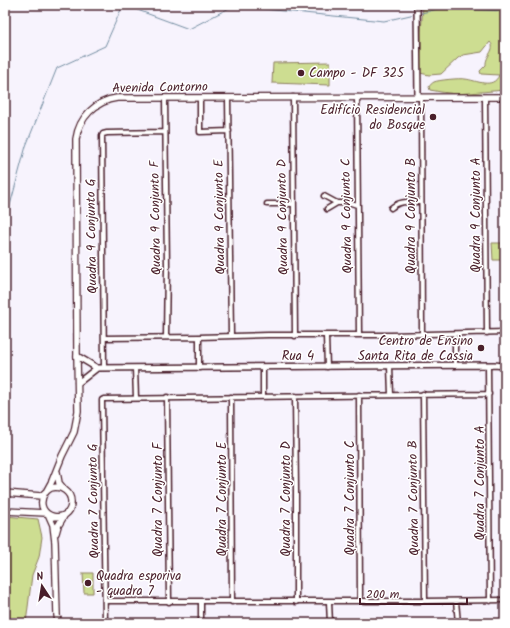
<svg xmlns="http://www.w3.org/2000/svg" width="510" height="628" font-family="Kalam,sans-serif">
<rect width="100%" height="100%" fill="#f7f3fd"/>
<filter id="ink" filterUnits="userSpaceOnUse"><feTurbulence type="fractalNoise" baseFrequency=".025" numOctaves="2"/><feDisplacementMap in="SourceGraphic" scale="8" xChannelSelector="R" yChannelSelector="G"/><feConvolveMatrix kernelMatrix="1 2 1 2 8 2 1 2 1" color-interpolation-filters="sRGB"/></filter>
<g filter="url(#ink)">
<path fill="#cddd91" stroke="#8c7e5e" d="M423,5H505V90L457,94L441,92L430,90L429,87C430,85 432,83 434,82C438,80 460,78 465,79C476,80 493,90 499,75L481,74L480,71L486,65C485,56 497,49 490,42L482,52L463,55L458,58L441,74L429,75L420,73L419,68L421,49V33Z
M330,62V85L272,83L273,63Z
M492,243H503V260H493Z
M5,516L38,519L42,537L39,557L32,575L26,623H5Z
M83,573H93V593H84Z"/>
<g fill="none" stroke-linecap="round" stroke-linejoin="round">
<path stroke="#738da1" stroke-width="1" d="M124,5L189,29L233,6L384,21L415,14
M418,14L441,8L505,11
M5,224L26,146L57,68L105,46L123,5"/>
<defs>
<path id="minor" d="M293,97L295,336
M357,97L359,335
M421,97L422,334
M485,97L487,333
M165,98L167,266L166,337
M200,98V132L229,131
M228,98L231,336
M324,196L337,203H351L357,205
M267,204H293
M391,208C400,200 410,202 421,202
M327,209L337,203
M455,334V366
M326,336L327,367
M104,338L199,337L268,335H391L505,332
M488,365L490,601
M390,366L391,395
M263,367V396
M104,368L102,136L103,134L107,133L165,132
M135,368L136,398
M199,368V337
M423,394L425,601
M359,395L360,601
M295,396L296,491V602
M167,397L169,602
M231,397L232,602
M105,601H425L505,600
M456,601L458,623
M201,602V623
M329,602L330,623
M105,623L102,402V400L104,399L489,394"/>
<path id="tertiary" d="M417,5L418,97
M77,356L97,368L494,365L505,366
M78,383L97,368"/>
<path id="secondary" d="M57,472L59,483L64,489
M46,492L52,481L62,456L74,432L78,411L77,356L76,139C79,118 95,101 117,98L505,97
M5,493L41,496C45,493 47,490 51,488C61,485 71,492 71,502C72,526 32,519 44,494
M5,511L46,513
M49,516L53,525L55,542L57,615L58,623
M56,533L58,526L64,516"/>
</defs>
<use href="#minor" stroke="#4a1f2b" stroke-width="7"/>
<use href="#tertiary" stroke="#4a1f2b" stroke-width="8"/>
<use href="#secondary" stroke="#4a1f2b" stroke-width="8"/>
<use href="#minor" stroke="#fff" stroke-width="4"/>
<use href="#tertiary" stroke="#fff" stroke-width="5"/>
<use href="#secondary" stroke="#fff" stroke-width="5.5"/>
</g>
</g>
<g fill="#4a1f2b" stroke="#fff" stroke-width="1.5">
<circle cx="301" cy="73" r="4"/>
<circle cx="433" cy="117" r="4"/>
<circle cx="481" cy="348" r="4"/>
<circle cx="88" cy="583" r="4"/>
</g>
<g text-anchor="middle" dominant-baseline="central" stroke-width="3" stroke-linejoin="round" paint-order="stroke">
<g font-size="13" fill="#4a1f2b" stroke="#fff" text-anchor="start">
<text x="309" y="73">Campo - DF 325</text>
<text x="425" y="110" text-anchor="end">Edifício Residencial<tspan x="425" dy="15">do Bosque</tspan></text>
<text x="473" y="341" text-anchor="end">Centro de Ensino<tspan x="473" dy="15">Santa Rita de Cassia</tspan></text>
<text x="96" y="576">Quadra esporiva<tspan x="96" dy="15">- quadra 7</tspan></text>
</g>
<g font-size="13" fill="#4a1f2b" stroke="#fff">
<text transform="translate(160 88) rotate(-1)">Avenida Contorno</text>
<text transform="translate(476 215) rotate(-90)">Quadra 9 Conjunto A</text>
<text transform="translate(347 216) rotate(-91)">Quadra 9 Conjunto C</text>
<text transform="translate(411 216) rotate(-90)">Quadra 9 Conjunto B</text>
<text transform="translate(220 217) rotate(-91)">Quadra 9 Conjunto E</text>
<text transform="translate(283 217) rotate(-91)">Quadra 9 Conjunto D</text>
<text transform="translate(156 218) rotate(-91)">Quadra 9 Conjunto F</text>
<text transform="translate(92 236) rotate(-91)">Quadra 9 Conjunto G</text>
<text x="298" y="356">Rua 4</text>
<text transform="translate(480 483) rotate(-90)">Quadra 7 Conjunto A</text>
<text transform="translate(350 498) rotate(-90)">Quadra 7 Conjunto C</text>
<text transform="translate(414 498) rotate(-91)">Quadra 7 Conjunto B</text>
<text transform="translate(222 499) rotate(-90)">Quadra 7 Conjunto E</text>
<text transform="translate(286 499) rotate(-90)">Quadra 7 Conjunto D</text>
<text transform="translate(158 500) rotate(-90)">Quadra 7 Conjunto F</text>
<text transform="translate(94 501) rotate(-91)">Quadra 7 Conjunto G</text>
</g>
</g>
<rect width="510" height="628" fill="none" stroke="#fff" stroke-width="20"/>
<rect x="10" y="10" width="490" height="608" fill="none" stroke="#4a1f2b" stroke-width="1.5" filter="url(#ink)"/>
<g transform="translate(42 586) rotate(348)" stroke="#ffffff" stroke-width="3" paint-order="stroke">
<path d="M0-3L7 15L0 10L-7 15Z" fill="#4a1f2b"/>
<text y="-6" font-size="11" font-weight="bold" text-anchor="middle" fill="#4a1f2b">N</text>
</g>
<path d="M360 598v6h107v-6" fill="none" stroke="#4a1f2b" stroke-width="2"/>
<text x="366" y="598" font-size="12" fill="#4a1f2b" stroke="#ffffff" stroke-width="3" paint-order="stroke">200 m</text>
</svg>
